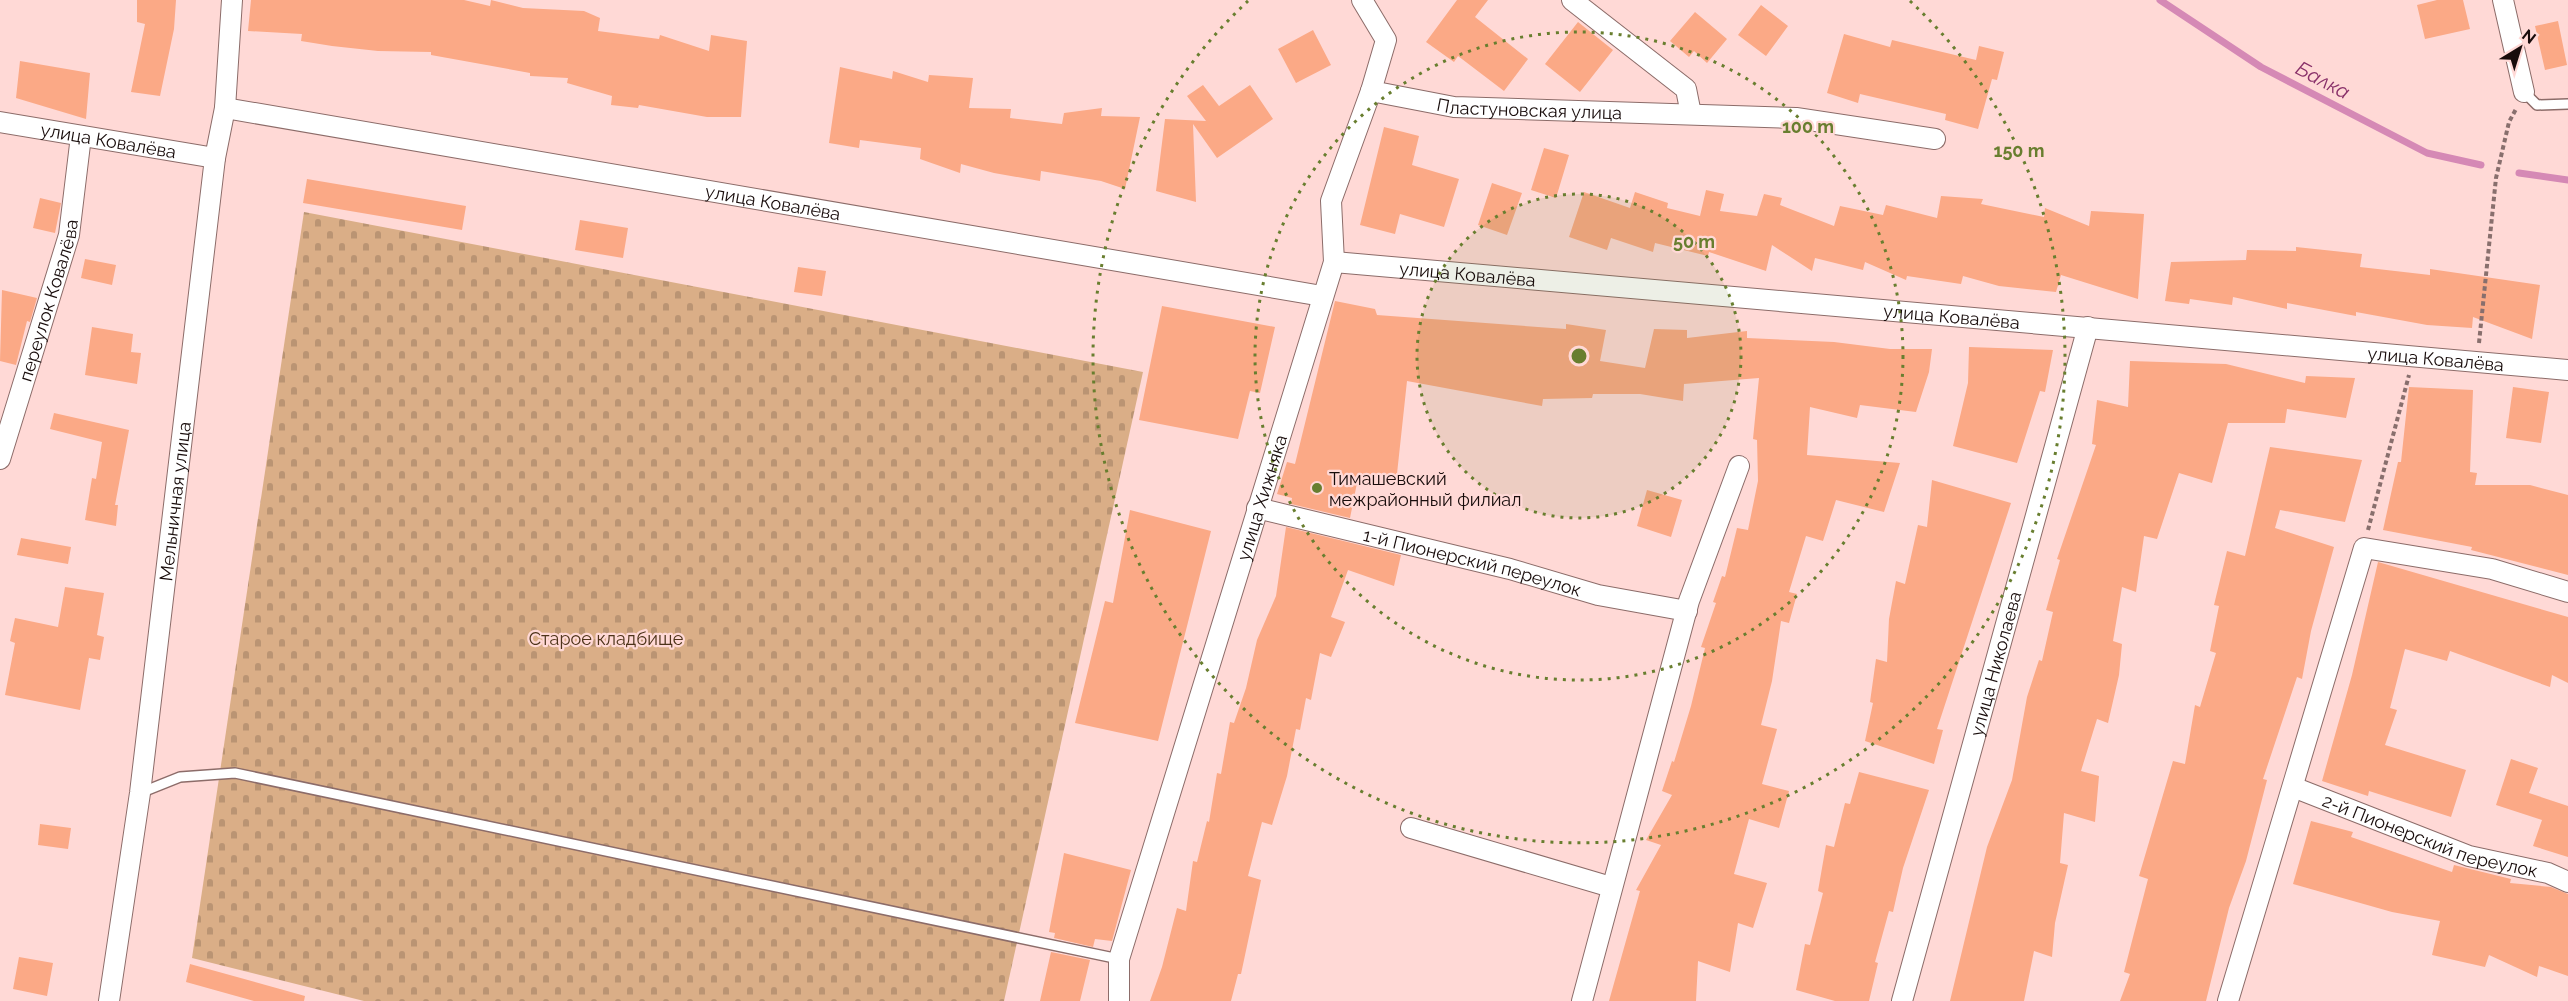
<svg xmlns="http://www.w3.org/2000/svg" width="2568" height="1001" font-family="Raleway,sans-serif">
<defs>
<pattern id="cemetery-stones" width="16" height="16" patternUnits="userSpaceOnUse" patternTransform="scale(1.5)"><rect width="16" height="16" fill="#daae87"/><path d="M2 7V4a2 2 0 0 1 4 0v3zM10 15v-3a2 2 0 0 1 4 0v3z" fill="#ba9473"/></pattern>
</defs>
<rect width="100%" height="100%" fill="#ffd9d6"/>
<path fill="url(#cemetery-stones)" d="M304,212L1143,372L1004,1001H364L192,958Z"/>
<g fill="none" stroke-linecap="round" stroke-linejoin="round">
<path stroke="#d589b5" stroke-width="7" d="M2160,0L2261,67L2427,153L2481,165
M2519,173L2568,180"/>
</g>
<path fill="#fba986" d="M137,0H176L174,29L160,96L131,92L145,24L137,22Z
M251,0H464L490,6L491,0L523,8L584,11L600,18L598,31L659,39L660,35L709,51L711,35L747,41L741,117H707L639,105L638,108L611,105L612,96L567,83L568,78L530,76V73L431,55V52L378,51L332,46L301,41L302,34L248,31Z
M1457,0H1488L1475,17L1528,59L1504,91L1458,56L1454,62L1426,42Z
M2437,0H2463L2470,29L2425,39L2417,5Z
M1761,5L1788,26L1766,56L1738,35Z
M1695,12L1727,39L1707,63L1694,51L1689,57L1670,41Z
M2558,21L2567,65L2545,70L2535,26Z
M1578,22L1613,50L1580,92L1545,64Z
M1313,30L1331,65L1296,83L1278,49Z
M1844,34L1890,47L1892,40L1976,60L1979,46L2004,52L1997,80L1992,79L1978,129L1945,120L1946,114L1860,94L1858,103L1827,93Z
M20,61L90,73L86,119L16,98Z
M840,67L892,79L893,71L928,82L929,75L973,78L969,108L1011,109L1010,118L1062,124L1064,113L1102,108L1101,116L1140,117L1125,189L1101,181L1041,171L1040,181L994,173L961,164L960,173L920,159L921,148L860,140L859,148L829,143Z
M1203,85L1219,106L1250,85L1273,119L1217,158L1193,124L1196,202L1156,191L1165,119L1206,121L1187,96Z
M1384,127L1419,136L1412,165L1459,179L1444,227L1400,214L1395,234L1360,225Z
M1544,148L1569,155L1556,198L1531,190Z
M307,179L466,206L462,230L303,203Z
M1492,183L1522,193L1507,235L1478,225Z
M1706,190L1724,194L1720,211L1757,216L1764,194L1782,198L1780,205L1834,226L1840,206L1883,215L1886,205L1937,218L1941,196L1983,199L1981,204L2044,217L2045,208L2089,226L2091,211L2144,214L2138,299L2061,275L2056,292L1999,286L1963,276L1961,284L1907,276L1906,280L1865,262L1863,270L1815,258L1812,271L1772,245L1766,271L1709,252L1708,256L1655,243L1653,252L1611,238L1607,250L1569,237L1584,192L1630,208L1635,192L1668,203L1667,208L1700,216Z
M40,198L61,203L55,233L33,228Z
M580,220L628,228L623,258L575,250Z
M2296,247L2362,254L2360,267L2430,275V269L2540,285L2532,339L2473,317L2472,328L2427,325L2356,312V316L2287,303V309L2233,297L2232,305L2190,299L2189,304L2165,301L2171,262L2246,260L2247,250L2296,251Z
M85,259L116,265L112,285L81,278Z
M798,267L826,271L822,296L794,292Z
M2,290L37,298L30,322L27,321L16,365L0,361Z
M1335,301L1375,309L1377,315L1566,329V324L1606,330L1600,361L1645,368L1654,329L1687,330V338L1747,331V338L1834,342L1890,349H1932L1929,372L1916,412L1860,405L1857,418L1810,407L1807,455L1900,463L1884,512L1836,500L1823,541L1806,536L1789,592L1797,594L1789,623L1781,621L1772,681L1761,725L1777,729L1762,784L1789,791L1779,828L1749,819L1734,874L1767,883L1753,928L1738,923L1730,972L1698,961L1696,1001H1609L1640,891L1636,890L1661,845L1646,840L1672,795L1662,791L1672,761L1674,762L1691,706L1705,648L1701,647L1716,603L1713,602L1722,576L1725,577L1737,528L1748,530L1758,481L1757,440L1753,439L1759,378L1684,384L1683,401L1640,394H1593L1592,398L1543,399L1542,406L1407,381L1396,483L1359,473L1350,518L1291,504L1292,498L1277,494L1287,462L1295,464Z
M1162,306L1275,327L1260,393L1250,391L1238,439L1139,420Z
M92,327L133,334L131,352L141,353L137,384L85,375Z
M1969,347L2053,350L2045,392L2040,391L2017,463L1953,446L1968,383Z
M2130,361L2226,364L2305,383L2306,376L2355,378L2346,418L2287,409L2285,423H2228L2212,483L2179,473L2157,539L2144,536L2136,592L2122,587L2113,641L2122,644L2119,675L2108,723L2097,719L2081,771L2099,776L2095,822L2064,813L2060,863L2068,865L2055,923L2052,957L2034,951L2024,1001H1950L1987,847L2012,780L2027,697L2039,660L2042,661L2053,612L2046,610L2060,560L2057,559L2096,445L2092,444L2097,400L2128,407Z
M2409,387L2473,390L2470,472L2477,473L2475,485H2530L2568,495V575L2471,550L2472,547L2383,530L2398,462H2401Z
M2513,387L2549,392L2541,443L2506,438Z
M54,413L129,430L115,505H118L116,526L85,520L92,478L96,479L102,442L50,429Z
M2270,447L2362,460L2345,522L2280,510L2275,528L2334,547L2311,631L2302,679L2297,677L2263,779L2267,780L2246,861L2229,908L2206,1001H2120L2130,974L2124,972L2148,879L2139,876L2173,761L2185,764L2195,705L2200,707L2216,653L2210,651L2219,606L2214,605L2227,551L2245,556Z
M1932,480L2011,503L1937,729L1943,730L1934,764L1865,741L1873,703L1870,702L1876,659L1887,662L1889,619L1896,581L1905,584L1918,525L1927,527Z
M1647,490L1682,500L1671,537L1637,526Z
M1130,510L1211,531L1158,741L1075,723L1105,601L1113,603Z
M1286,527L1401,555L1394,586L1348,570L1331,617L1345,622L1331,657L1320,653L1311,700L1306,698L1300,730L1296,729L1287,776L1272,825L1262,822L1248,876L1261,880L1241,974H1238L1231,1001H1150L1162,967L1177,908L1186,911L1193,861L1197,862L1207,821L1209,822L1217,773L1221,774L1230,722L1234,723L1246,688L1257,640L1276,596Z
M21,538L71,547L68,564L17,555Z
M2378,562L2568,617V683L2552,675L2550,687L2450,651L2447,661L2405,649L2390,708L2397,710L2385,745L2466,770L2451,817L2369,791L2368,796L2322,781L2352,675Z
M65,587L104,593L97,635L104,637L100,660L89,658L80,710L5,695L15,643L10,641L15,618L58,627Z
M2511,759L2538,768L2529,793L2568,806V857L2533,846L2542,820L2496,805Z
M1859,772L1929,790L1903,868L1893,912L1889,911L1875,962L1878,963L1869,1001H1835L1796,990L1805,944L1810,945L1823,893L1818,891L1826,845L1834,847L1845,803L1850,804Z
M2311,821L2353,832L2351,837L2452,872L2454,865L2511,879L2510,883L2551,887L2568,894V976L2539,966L2537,977L2489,955L2485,967L2432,955L2440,921L2392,912L2293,884Z
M40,824L71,828L68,849L38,845Z
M1064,853L1131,870L1112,941L1095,939L1093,947L1054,938L1055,933L1049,932Z
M1051,952L1090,960L1080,1001H1040Z
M19,957L53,963L47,996L13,989Z
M190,964L305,996L304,1001H254L186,982Z"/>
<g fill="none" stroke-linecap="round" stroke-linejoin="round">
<defs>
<path id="lane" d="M2524,92L2537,105L2568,104
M140,793L180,777L235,773L1119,959"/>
<g id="street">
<path d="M1572,0L1686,89L1691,114"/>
<path d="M2503,0L2524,92"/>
<path id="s1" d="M1371,91L1454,107L1796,118L1935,139"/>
<path id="s2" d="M225,108L1322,296"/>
<path id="s3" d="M0,122L215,158"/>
<path id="s4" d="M1334,262L2568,370"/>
<path id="s5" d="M0,459L69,235L81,136"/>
<path id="s6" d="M1257,508L1510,569L1598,595L1687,611"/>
<path id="s7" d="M2293,787L2469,856L2548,873L2568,882"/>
<path d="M1411,828L1611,887"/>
<path id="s8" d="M109,1001L140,793L215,158L225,108L232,0"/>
<path id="s9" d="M1119,1001V959L1334,262L1331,201L1371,91L1386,40L1362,0"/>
<path d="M1582,1001L1689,601L1739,466"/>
<path id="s10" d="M1902,1001L2088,327"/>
<path d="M2228,1001L2364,548L2492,569L2568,592"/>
</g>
</defs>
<use href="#lane" stroke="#8c6c69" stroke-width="12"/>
<use href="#street" stroke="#8c6c69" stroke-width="22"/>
<path stroke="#886f6d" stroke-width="4" stroke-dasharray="4.5 3" stroke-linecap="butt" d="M2479,343L2496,178L2509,122L2516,109
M2368,530L2409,375"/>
<use href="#lane" stroke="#fff" stroke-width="9"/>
<use href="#street" stroke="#fff" stroke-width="20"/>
</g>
<circle cx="1579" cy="356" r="162" fill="#687e2f" fill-opacity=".12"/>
<g fill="none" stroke="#687e2f" stroke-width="3" stroke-dasharray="3 6">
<circle cx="1579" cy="356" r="162"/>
<circle cx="1579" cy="356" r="324"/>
<path d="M1910 1A486 486 0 1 1 1248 1"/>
</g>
<circle fill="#687e2f" stroke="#ffd9d6" stroke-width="2" cx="1317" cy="488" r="6"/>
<g text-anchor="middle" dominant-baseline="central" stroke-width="4.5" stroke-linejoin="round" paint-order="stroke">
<g font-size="18" fill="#180c0b" stroke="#ffd9d6">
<text stroke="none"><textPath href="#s1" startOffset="160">Пластуновская улица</textPath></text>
<text stroke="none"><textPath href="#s3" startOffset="110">улица Ковалёва</textPath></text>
<text stroke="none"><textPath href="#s2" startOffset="556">улица Ковалёва</textPath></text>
<text stroke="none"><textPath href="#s4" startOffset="134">улица Ковалёва</textPath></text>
<text stroke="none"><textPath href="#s5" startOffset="166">переулок Ковалёва</textPath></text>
<text stroke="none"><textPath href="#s4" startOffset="620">улица Ковалёва</textPath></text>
<text stroke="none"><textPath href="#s4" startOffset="1106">улица Ковалёва</textPath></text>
<text stroke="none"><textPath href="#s9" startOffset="525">улица Хижняка</textPath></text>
<text stroke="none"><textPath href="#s8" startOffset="504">Мельничная улица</textPath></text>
<text stroke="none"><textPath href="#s6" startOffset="222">1-й Пионерский переулок</textPath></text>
<text stroke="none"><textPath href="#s10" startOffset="350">улица Николаева</textPath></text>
<text stroke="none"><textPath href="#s7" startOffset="146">2-й Пионерский переулок</textPath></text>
</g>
<g font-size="18" fill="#180c0b" stroke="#ffd9d6" text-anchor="start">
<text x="1329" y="478">Тимашевский<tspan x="1329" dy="21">межрайонный филиал</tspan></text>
</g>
<g font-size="18" fill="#4d3319" stroke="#ffd9d6">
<text x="606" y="638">Старое кладбище</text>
</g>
<g font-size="20" font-style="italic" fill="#893069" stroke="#ffd9d6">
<text transform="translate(2323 80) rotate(28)">Балка</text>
</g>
</g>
<circle cx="1579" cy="356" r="9" fill="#687e2f" stroke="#ffd9d6" stroke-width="3"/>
<g font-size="18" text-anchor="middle" font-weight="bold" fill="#687e2f" stroke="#ffd9d6" stroke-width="4.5" stroke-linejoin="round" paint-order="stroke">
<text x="1808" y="133">100 m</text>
<text x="2019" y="157">150 m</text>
<text x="1694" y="248">50 m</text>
</g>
<g transform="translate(2520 48) rotate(38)" stroke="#ffd9d6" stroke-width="4.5" paint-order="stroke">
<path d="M0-4.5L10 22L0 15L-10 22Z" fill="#180c0b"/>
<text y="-9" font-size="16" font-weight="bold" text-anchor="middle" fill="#180c0b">N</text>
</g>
</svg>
